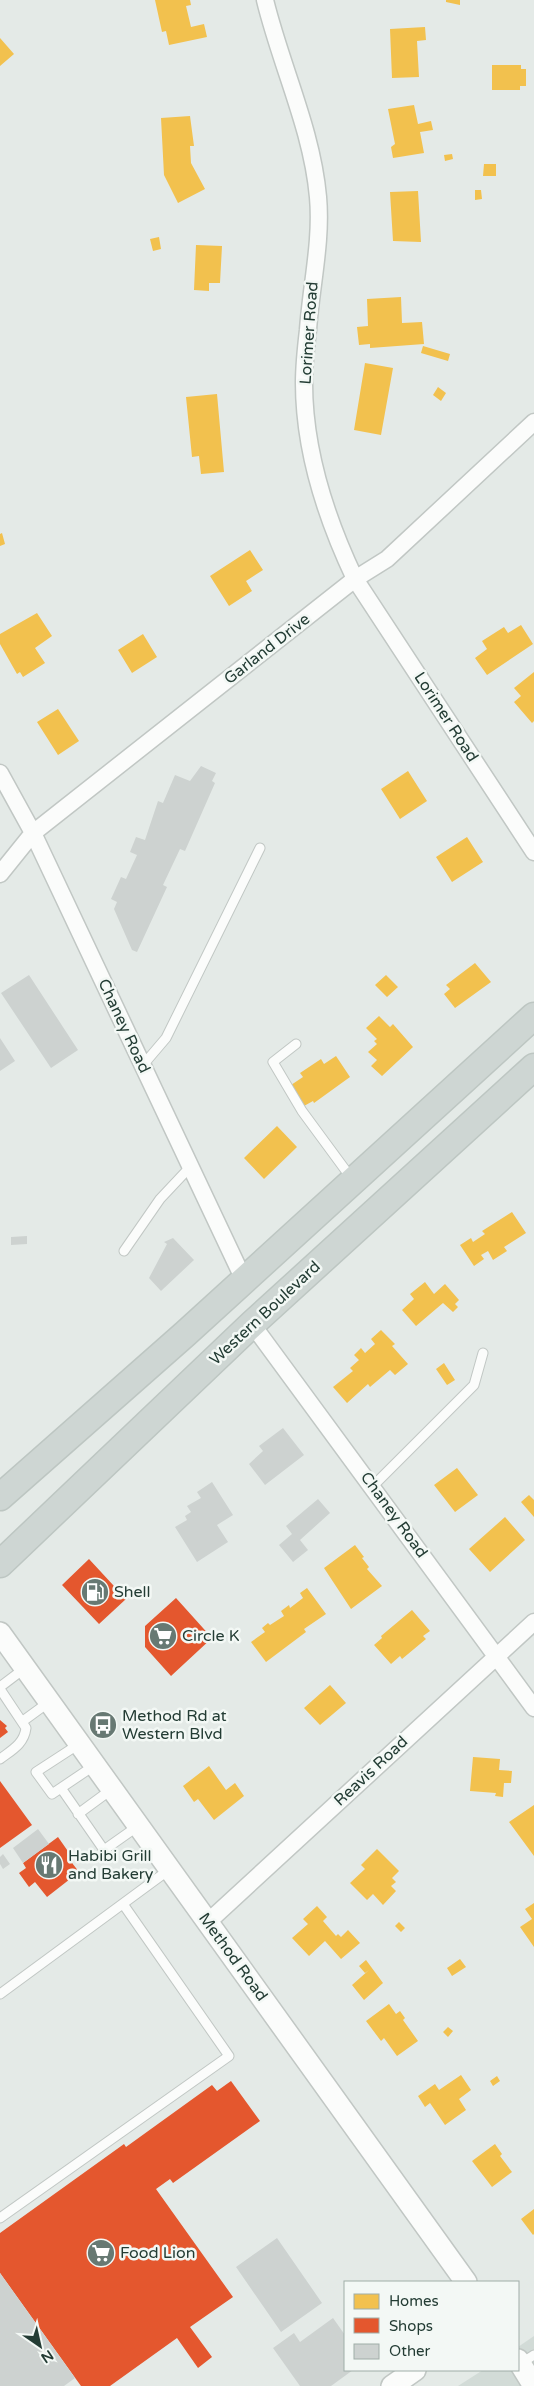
<svg xmlns="http://www.w3.org/2000/svg" width="534" height="2386" font-family="'Varela Round',sans-serif">
<rect width="100%" height="100%" fill="#e4eae7"/>
<path fill="#d2dbd7" d="M534,2336V2386H458L483,2370H518V2347Z"/>
<path fill="#f2c14e" d="M155,0H190L191,5L186,6L191,27L204,24L207,37L169,45L166,31L162,32Z
M446,0H460V5L446,2Z
M425,27L426,40L417,41L419,77L392,78L390,29Z
M0,38L14,54L0,66Z
M492,65H521V69H526V86H520V90H492Z
M414,105L418,124L431,121L433,130L420,132L424,153L393,158L391,147L395,144L388,109Z
M190,116L194,146H190L191,163L205,189L178,203L164,175L161,118Z
M452,154L453,159L445,161L444,155Z
M484,164H496V176H483Z
M475,190H481L482,199L475,200Z
M418,191L421,242L393,241L390,192Z
M159,237L161,249L153,251L150,239Z
M196,245L222,246L220,283H209V291L194,290Z
M401,297L402,323L422,322L424,344L370,348V344L359,345L357,327L368,326L367,299Z
M423,346L450,354L448,361L421,353Z
M365,363L393,368L381,435L354,430Z
M438,387L446,393L441,401L433,395Z
M217,394L224,472L201,474L199,456L192,457L186,397Z
M2,533L5,544L0,546V534Z
M250,550L263,570L246,581L252,591L229,606L210,576Z
M37,613L52,636L35,648L45,663L23,677L20,672L17,674L0,644V634Z
M521,625L533,644L487,675L475,658L487,649L482,641L504,627L508,633Z
M143,634L157,657L132,673L118,650Z
M534,672V721L532,723L514,702L521,696L514,688Z
M58,709L79,741L58,755L37,722Z
M408,771L427,801L400,819L381,789Z
M467,837L483,862L452,882L436,857Z
M475,963L491,982L455,1008L444,994L450,989L446,985Z
M386,975L398,987L387,997L375,985Z
M379,1016L390,1027L393,1024L413,1047L382,1076L371,1066L377,1060L368,1052L377,1044L374,1041L377,1039L366,1028Z
M336,1056L350,1077L314,1103L313,1101L304,1106L291,1085L303,1077L300,1073L321,1059L324,1064Z
M277,1126L297,1147L264,1179L244,1158Z
M512,1212L526,1233L504,1247L507,1251L493,1260L488,1251L481,1255L484,1259L474,1266L460,1245L471,1238L473,1242L485,1234L482,1231Z
M425,1282L434,1294L445,1284L459,1300L455,1304L458,1307L453,1312L443,1303L416,1326L402,1310L414,1299L410,1294Z
M381,1330L395,1344L392,1346L408,1364L395,1375L390,1370L370,1387L368,1384L347,1403L333,1387L353,1371L350,1368L359,1360L354,1355L361,1348L365,1353L375,1344L371,1339Z
M444,1363L455,1380L447,1385L436,1369Z
M457,1468L478,1495L455,1512L434,1485Z
M529,1495L534,1500V1517L521,1502Z
M505,1517L525,1540L490,1572L469,1549Z
M355,1545L364,1557L362,1558L369,1567L367,1569L382,1586L351,1609L324,1568Z
M307,1588L326,1614L304,1629L306,1632L266,1662L251,1642L265,1632L262,1628L268,1623L270,1625L284,1616L281,1611L289,1605L290,1608L303,1598L300,1593Z
M412,1610L430,1631L423,1636L426,1639L402,1659L400,1656L391,1664L374,1645L382,1638L381,1636Z
M330,1685L346,1703L320,1725L304,1708Z
M473,1757L500,1759L499,1770L512,1771L511,1783H504L503,1797L495,1796L496,1793L470,1791Z
M209,1766L226,1790L235,1783L244,1796L214,1820L198,1799L194,1802L183,1786Z
M534,1805V1856L509,1822Z
M377,1849L399,1871L392,1878L396,1882L391,1886L396,1891L383,1905L373,1894L367,1900L350,1883L365,1869L361,1865Z
M534,1903V1947L520,1927L532,1919L525,1909Z
M317,1906L327,1917L323,1921L336,1936L338,1934L341,1937L348,1930L360,1943L341,1959L325,1941L309,1956L292,1938L308,1924L303,1919Z
M399,1922L405,1928L401,1932L395,1926Z
M460,1959L466,1967L452,1976L447,1968Z
M366,1960L383,1983L364,2000L352,1985L369,1970L365,1973L359,1966Z
M389,2004L396,2014L400,2011L405,2018L403,2020L418,2041L397,2056L384,2038L381,2041L366,2021Z
M448,2027L453,2031L448,2037L443,2032Z
M461,2075L471,2090L459,2099L466,2110L445,2125L430,2103L425,2107L418,2096L435,2084L439,2090Z
M497,2076L500,2081L493,2086L490,2081Z
M495,2144L502,2154L500,2156L512,2172L492,2187L472,2161Z
M534,2209V2234L533,2235L521,2219Z"/>
<path fill="#e4572e" d="M89,1559L126,1599L99,1624L62,1585Z
M176,1598L212,1638L171,1676L145,1647V1626Z
M0,1720L7,1726L5,1728L8,1732L0,1738Z
M0,1781L32,1825L0,1848Z
M58,1837L72,1857L69,1859L79,1872L47,1897L35,1882L29,1887L19,1873L26,1868L23,1863Z
M231,2081L260,2121L173,2183L170,2179L156,2189L233,2297L190,2327L212,2357L198,2368L177,2338L110,2386H81L0,2273V2233L124,2144L126,2147L212,2085L217,2091Z"/>
<path fill="#cdd2d0" d="M201,766L216,773L212,781L215,783L185,851L180,849L163,885L167,887L137,952L132,950L114,909L117,902L111,899L121,877L126,879L137,855L130,852L136,837L145,840L158,801L163,803L175,775L190,781Z
M29,975L78,1050L51,1068L1,993Z
M0,1038L15,1061L0,1071Z
M27,1236V1244L11,1245V1237Z
M173,1238L194,1260L161,1291L149,1278L167,1244L164,1242Z
M283,1428L304,1455L265,1485L249,1464L263,1451L259,1446Z
M212,1482L233,1515L217,1525L228,1542L197,1562L175,1527L187,1520L185,1516L191,1512L187,1506L201,1498L197,1492Z
M318,1499L330,1513L300,1540L308,1550L293,1562L279,1545L292,1534L286,1526Z
M38,1829L49,1844L23,1863L13,1848Z
M3,1854L10,1864L3,1869L0,1864V1857Z
M277,2238L322,2303L281,2332L236,2267Z
M0,2273L75,2378L64,2386H0Z
M333,2318L345,2335V2370H353L331,2386H300L273,2348L294,2333L300,2342Z"/>
<g fill="none" stroke-linecap="round" stroke-linejoin="round">
<defs>
<path id="service" d="M296,1044L273,1062L302,1111L352,1179
M143,1065L166,1038L260,848
M124,1251L160,1199L191,1166
M373,1486L474,1385L483,1353
M0,1687L25,1668
M0,1689L26,1728C24,1744 12,1750 0,1759
M23,1721L49,1702
M79,1744L36,1772L52,1794L95,1765
M61,1788L104,1850L138,1826
M78,1814L112,1789
M0,1994L170,1869
M0,2218L229,2056L123,1904
M520,2364L534,2355"/>
<path id="minor" d="M265,0C281,66 312,129 318,197C322,241 311,286 308,330C306,347 304,365 304,383C304,451 326,518 355,579L534,852
M0,773L33,833L244,1280
M0,874L33,833L355,579L387,559L534,422
M252,1324L534,1708
M208,1922L534,1622"/>
<path id="tertiary" d="M0,1633L466,2282
M518,2360L534,2386
M392,2386L415,2370"/>
<path id="primary" d="M0,1497L185,1334L534,1016
M0,1564L252,1324L534,1067"/>
</defs>
<use href="#service" stroke="#c1c7c4" stroke-width="11"/>
<use href="#minor" stroke="#c1c7c4" stroke-width="19"/>
<use href="#tertiary" stroke="#c1c7c4" stroke-width="24"/>
<use href="#primary" stroke="#bdc6c2" stroke-width="29"/>
<use href="#service" stroke="#fbfcfb" stroke-width="9"/>
<use href="#minor" stroke="#fbfcfb" stroke-width="16"/>
<use href="#tertiary" stroke="#fbfcfb" stroke-width="21"/>
<use href="#primary" stroke="#ced6d3" stroke-width="26"/>
</g>
<defs>
<symbol id="fuel-disc" viewBox="-11 -11 22 22"><circle r="9.5" fill="#677973" stroke="#f3f8f5"/><path d="M-5.5-6h7V0h2V4h1.3V-2.5L3-4.5l.8-.8L6-3V5H2.5V1h-1V6h-7ZM-4.2-4.7v3.2H.2V-4.7Z" fill="#fff"/></symbol>
<symbol id="supermarket-disc" viewBox="-11 -11 22 22"><circle r="9.5" fill="#677973" stroke="#f3f8f5"/><path d="M-6-5.5h2.5l.6 2H6L4.5 2H-2.5L-4.4-4H-6ZM-1.5 3.2a1.3 1.3 0 1 0 .1 0ZM3 3.2a1.3 1.3 0 1 0 .1 0Z" fill="#fff"/></symbol>
<symbol id="bus-disc" viewBox="-11 -11 22 22"><circle r="9.5" fill="#677973" stroke="#f3f8f5"/><path d="M-5-6H5V4H4V6H2V4H-2V6H-4V4H-5ZM-3.5-4V0h7V-4ZM-3.5 1.2v1.5H-2V1.2ZM2 1.2v1.5H3.5V1.2Z" fill="#fff"/></symbol>
<symbol id="restaurant-disc" viewBox="-11 -11 22 22"><circle r="9.5" fill="#677973" stroke="#f3f8f5"/><path d="M-5-6h1v4h1v-4h1v4h1v-4h1v5L-1.5 .5V6h-2V.5L-5-1ZM5-6V6H3V1.5H1.5Q1.5-4 5-6Z" fill="#fff"/></symbol>
</defs>
<g fill-rule="evenodd">
<use href="#fuel-disc" x="79" y="1576" width="32" height="32"/>
<use href="#supermarket-disc" x="147" y="1620" width="32" height="32"/>
<use href="#bus-disc" x="87" y="1709" width="32" height="32"/>
<use href="#restaurant-disc" x="33" y="1849" width="32" height="32"/>
<use href="#supermarket-disc" x="85" y="2237" width="32" height="32"/>
</g>
<g text-anchor="middle" dominant-baseline="central" stroke-width="5" stroke-linejoin="round" paint-order="stroke">
<g font-size="16" fill="#233c34" stroke="#f3f8f5">
<text transform="translate(309 333) rotate(-86)">Lorimer Road</text>
<text transform="translate(267 649) rotate(-38)">Garland Drive</text>
<text transform="translate(446 717) rotate(57)">Lorimer Road</text>
<text transform="translate(124 1026) rotate(65)">Chaney Road</text>
<text transform="translate(265 1313) rotate(-43)">Western Boulevard</text>
<text transform="translate(394 1515) rotate(54)">Chaney Road</text>
<text transform="translate(371 1771) rotate(-43)">Reavis Road</text>
<text transform="translate(233 1957) rotate(54)">Method Road</text>
</g>
<g font-size="16" fill="#233c34" stroke="#f3f8f5" text-anchor="start">
<text x="114" y="1592">Shell</text>
<text x="182" y="1636">Circle K</text>
<text x="122" y="1716">Method Rd at<tspan x="122" dy="18">Western Blvd</tspan></text>
<text x="68" y="1856">Habibi Grill<tspan x="68" dy="18">and Bakery</tspan></text>
<text x="120" y="2253">Food Lion</text>
</g>
</g>
<rect x="344" y="2281" width="175" height="90" fill="#f3f8f5" stroke="#a0ada8"/>
<rect x="354" y="2294" width="25" height="15" fill="#f2c14e" stroke="#a0ada8"/>
<text x="389" y="2306" font-size="15" fill="#233c34">Homes</text>
<rect x="354" y="2318" width="25" height="15" fill="#e4572e" stroke="#a0ada8"/>
<text x="389" y="2331" font-size="15" fill="#233c34">Shops</text>
<rect x="354" y="2344" width="25" height="15" fill="#cdd2d0" stroke="#a0ada8"/>
<text x="389" y="2356" font-size="15" fill="#233c34">Other</text>
<g transform="translate(40 2346) rotate(146)" stroke="#f3f8f5" stroke-width="4" paint-order="stroke">
<path d="M0-4L9 19L0 12L-9 19Z" fill="#233c34"/>
<text y="-8" font-size="14" font-weight="bold" text-anchor="middle" fill="#233c34">N</text>
</g>
</svg>
